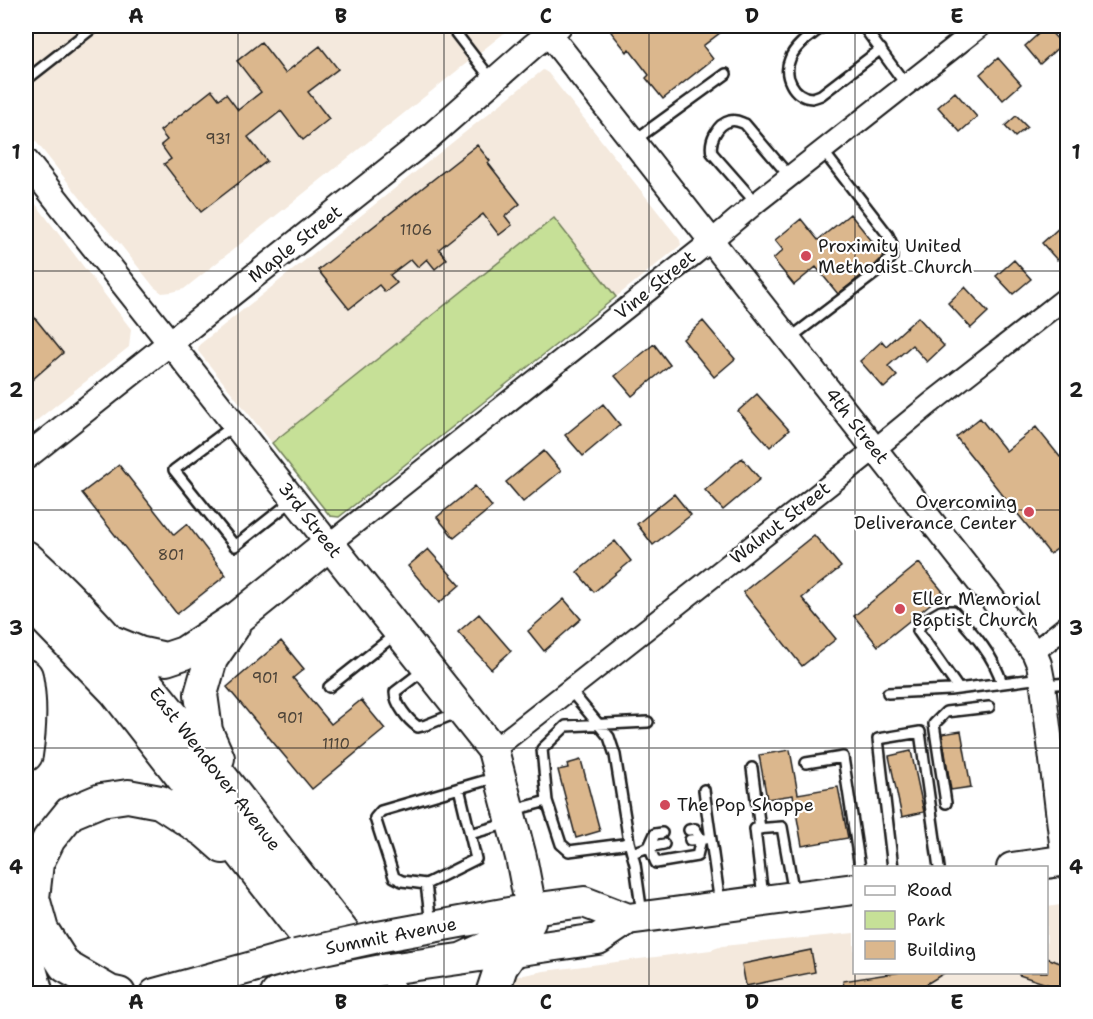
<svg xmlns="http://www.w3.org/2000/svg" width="1093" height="1019" font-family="'Shantell Sans',sans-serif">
<rect width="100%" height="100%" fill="#fff"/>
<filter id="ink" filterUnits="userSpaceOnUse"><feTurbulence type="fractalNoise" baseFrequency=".0167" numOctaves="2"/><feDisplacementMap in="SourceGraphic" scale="12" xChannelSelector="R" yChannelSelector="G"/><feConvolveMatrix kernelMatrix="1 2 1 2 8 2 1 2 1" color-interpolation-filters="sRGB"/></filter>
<g filter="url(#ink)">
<path fill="#f4e9dd" d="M26,26H513L184,289L172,292L162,293L154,287L120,244L93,214L26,129Z
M543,70L548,73L680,240L681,245L616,297L553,218L272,443L198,351L199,345Z
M26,191L131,329L129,347L26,429Z
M1067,904V993L507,994L514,977L544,971L711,950L722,946L854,933V972H1046L1047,907Z"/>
<path fill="#c6e097" stroke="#717e5a" stroke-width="1.5" d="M554,218L616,297L339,517L330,516L272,443Z"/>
<path fill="#dbb78d" stroke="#1c1c1c" stroke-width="1.5" d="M619,26H729L703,46L713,59L663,99L646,78L649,75L629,49L627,52L611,32Z
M1046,27L1062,44L1040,64L1025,46Z
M261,42L285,73L320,46L338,69L308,92L329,119L303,140L281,111L248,137L267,161L201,212L164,164L171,159L161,145L167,140L160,131L212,90L219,99L226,94L238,110L261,92L237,61Z
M998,58L1021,84L1003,100L980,74Z
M955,92L977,117L960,132L938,107Z
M1016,116L1027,127L1015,137L1005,126Z
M477,145L490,161L488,163L520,204L505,216L512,225L499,235L483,214L439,249L447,259L435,269L427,259L418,267L411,259L390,275L397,283L385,292L379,285L349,309L318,270Z
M850,214L884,256L876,264L838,294L816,267L794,285L773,259L783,250L775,240L801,219L818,240Z
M1068,220V250L1057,260L1042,243Z
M1014,260L1031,279L1013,294L996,276Z
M965,287L988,312L971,328L948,303Z
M26,307L63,353L26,385Z
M918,317L944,346L927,362L912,345L888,366L897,376L884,388L860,361L882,341L886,346Z
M703,321L735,359L714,377L683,339Z
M654,344L670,365L632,396L615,376Z
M757,394L789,430L770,447L738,411Z
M603,404L620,425L583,456L565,435Z
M980,418L1006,451L1036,427L1060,457L1068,451V541L1050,554L956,437Z
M544,451L561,471L523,502L506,482Z
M742,458L760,479L723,510L705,490Z
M119,465L174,535L187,524L226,575L177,614L82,493Z
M475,486L492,507L454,538L437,517Z
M674,494L691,515L653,545L637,524Z
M814,535L841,567L802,598L836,639L802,666L743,592Z
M615,541L631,561L594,592L577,572Z
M428,549L460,585L439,603L408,566Z
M919,563L944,593L878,646L854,616Z
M564,599L581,619L544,651L528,631Z
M479,614L511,651L491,669L458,632Z
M281,641L304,669L293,678L331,724L361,700L385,729L312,789L227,687Z
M961,731L971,787L951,790L942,734Z
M790,750L798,794L838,787L848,838L802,846L793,795L767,799L759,755Z
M911,751L924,812L902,817L889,756Z
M581,760L600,831L576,838L558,770L568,768L567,764Z
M811,950L815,972L746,986L742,964Z
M1047,958L1068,966V991L1019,975V972H1047Z
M901,972H946L912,993H845L843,981Z"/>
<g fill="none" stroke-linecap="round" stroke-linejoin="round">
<defs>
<path id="service" d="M823,26C812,35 795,45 790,59C783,75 793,97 812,98C813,98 821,95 821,95L881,49
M863,26L906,85
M455,32L492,80
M26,80L95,26
M635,140L726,74
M756,203L712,153C709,141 717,124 730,121C736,119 740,122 745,124L790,177
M789,339L881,269L892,257V244L888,235L823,151
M233,426L174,470L235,546L293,500
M425,669L395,692C395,704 408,720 418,727L426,725L459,712
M1045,685L1068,683
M329,687L397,633
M958,688L918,631L922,622L941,611H953C973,633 993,654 1002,683
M569,689L609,737L615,755L629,842L635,864L642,914
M888,693L950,690L1041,678
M806,763L843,757L860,868
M752,768L760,829
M459,788L470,834
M704,790L720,904
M946,803L934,724L946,712L989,707
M514,810L547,801
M689,830L695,829L701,839H705
M629,842L623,844L569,851L561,844L547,801L542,749L566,726L648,722
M664,844L649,847L656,863L697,856L701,839L690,840
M632,853L649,847L655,834L662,833
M893,868L878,739L920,732L939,868
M426,884L402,881L394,877L375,818L381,811L497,777
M763,897L755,829L782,827L794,894
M431,924L426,884L476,859L470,834L509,823"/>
<path id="minor" d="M329,544L711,241L756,203L981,26
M1034,652L1068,625
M493,750L875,449L931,403L1068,296"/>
<path id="tertiary" d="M549,34L1034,652L1039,664L1043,685L1064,860
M26,161L329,544
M26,457L427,139L533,46L559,26"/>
<path id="primary" d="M329,544L493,750L521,857L531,909L530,922L526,929L463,958
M1012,868L1068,860
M378,937L531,909L584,902L628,919
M382,970L598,939L628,919L854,889
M155,994L296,955
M276,994L311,984"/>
<path id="trunk" d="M26,557C100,623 161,700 222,778C279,850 335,922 391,994
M26,599L115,691L352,994
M112,642L139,653L166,659L184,653L240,616L329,544
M26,676C31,702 30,729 26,755
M218,758L206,731L201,694L211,659L233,627
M26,954L37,994
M119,994L110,992L65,966L42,930L33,898L37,863L49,839L70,813L101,800L128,796L160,802L206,832L223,847
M492,994L501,967L512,951"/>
</defs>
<use href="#service" stroke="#1c1c1c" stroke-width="14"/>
<use href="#minor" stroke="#1c1c1c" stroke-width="24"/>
<use href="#tertiary" stroke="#1c1c1c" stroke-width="28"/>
<use href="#primary" stroke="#1c1c1c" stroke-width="34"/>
<use href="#trunk" stroke="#1c1c1c" stroke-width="36"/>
<use href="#service" stroke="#fff" stroke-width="9"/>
<use href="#minor" stroke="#fff" stroke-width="20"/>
<use href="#tertiary" stroke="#fff" stroke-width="24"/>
<use href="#primary" stroke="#fff" stroke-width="30"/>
<use href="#trunk" stroke="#fff" stroke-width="32"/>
<defs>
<path id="primary-bridge" d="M296,955L378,937
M311,984L382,970"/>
</defs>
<use href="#primary-bridge" stroke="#1c1c1c" stroke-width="34" stroke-linecap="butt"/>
<use href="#primary-bridge" stroke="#fff" stroke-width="30"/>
</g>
</g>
<path fill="none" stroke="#1c1c1c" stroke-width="1.5" stroke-opacity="0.55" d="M238,26V994M444,26V994M649,26V994M855,26V868M26,271H1068M26,510H1068M26,748H1068M855,972V994"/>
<g fill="#d1495b" stroke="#fff" stroke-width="2">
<circle cx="806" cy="256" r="6"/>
<circle cx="1029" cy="512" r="6"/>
<circle cx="900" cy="609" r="6"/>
<circle cx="665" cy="805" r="6"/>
</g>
<g text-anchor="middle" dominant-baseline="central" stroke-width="4.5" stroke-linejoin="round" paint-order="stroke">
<g font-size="15" fill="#4c4338">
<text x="218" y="139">931</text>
<text x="416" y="230">1106</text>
<text x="171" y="555">801</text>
<text x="265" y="678">901</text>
<text x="290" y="718">901</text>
<text x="336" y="744">1110</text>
</g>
<g font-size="18" fill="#1c1c1c" stroke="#fff">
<text transform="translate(295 244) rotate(-38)">Maple Street</text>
<text transform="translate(655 285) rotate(-39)">Vine Street</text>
<text transform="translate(857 426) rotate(52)">4th Street</text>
<text transform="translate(310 520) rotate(52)">3rd Street</text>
<text transform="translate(780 523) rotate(-38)">Walnut Street</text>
<text transform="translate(215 769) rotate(52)">East Wendover Avenue</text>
<text transform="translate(391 936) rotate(-11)">Summit Avenue</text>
</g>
<g font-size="18" fill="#1c1c1c" stroke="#fff" text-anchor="start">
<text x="818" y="246">Proximity United<tspan x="818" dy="21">Methodist Church</tspan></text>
<text x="1017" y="502" text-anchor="end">Overcoming<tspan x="1017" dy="21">Deliverance Center</tspan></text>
<text x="912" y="599">Eller Memorial<tspan x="912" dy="21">Baptist Church</tspan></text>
<text x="677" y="805">The Pop Shoppe</text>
</g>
</g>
<rect width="1093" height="1019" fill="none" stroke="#fff" stroke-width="66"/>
<rect x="853" y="866" width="195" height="108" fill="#ffffff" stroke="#a4a4a4" stroke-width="1.5"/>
<rect x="865" y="886" width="30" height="9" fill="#ffffff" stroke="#a4a4a4" stroke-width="1.5"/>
<text x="907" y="896" font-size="18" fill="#1c1c1c">Road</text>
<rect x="865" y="911" width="30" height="18" fill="#c6e097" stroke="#a4a4a4" stroke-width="1.5"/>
<text x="907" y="926" font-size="18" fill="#1c1c1c">Park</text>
<rect x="865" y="941" width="30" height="18" fill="#dbb78d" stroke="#a4a4a4" stroke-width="1.5"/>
<text x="907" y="956" font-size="18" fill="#1c1c1c">Building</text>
<rect x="33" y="33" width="1027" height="953" fill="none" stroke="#1c1c1c" stroke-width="2"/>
<g font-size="20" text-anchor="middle" font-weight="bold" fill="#1c1c1c">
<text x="136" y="23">A</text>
<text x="341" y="23">B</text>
<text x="546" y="23">C</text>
<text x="752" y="23">D</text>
<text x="957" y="23">E</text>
<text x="16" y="159">1</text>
<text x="1076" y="159">1</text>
<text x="16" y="397">2</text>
<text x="1076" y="397">2</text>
<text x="16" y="635">3</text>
<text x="1076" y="635">3</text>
<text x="16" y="874">4</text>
<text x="1076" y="874">4</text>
<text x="136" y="1009">A</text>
<text x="341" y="1009">B</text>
<text x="546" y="1009">C</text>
<text x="752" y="1009">D</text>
<text x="957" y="1009">E</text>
</g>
</svg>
